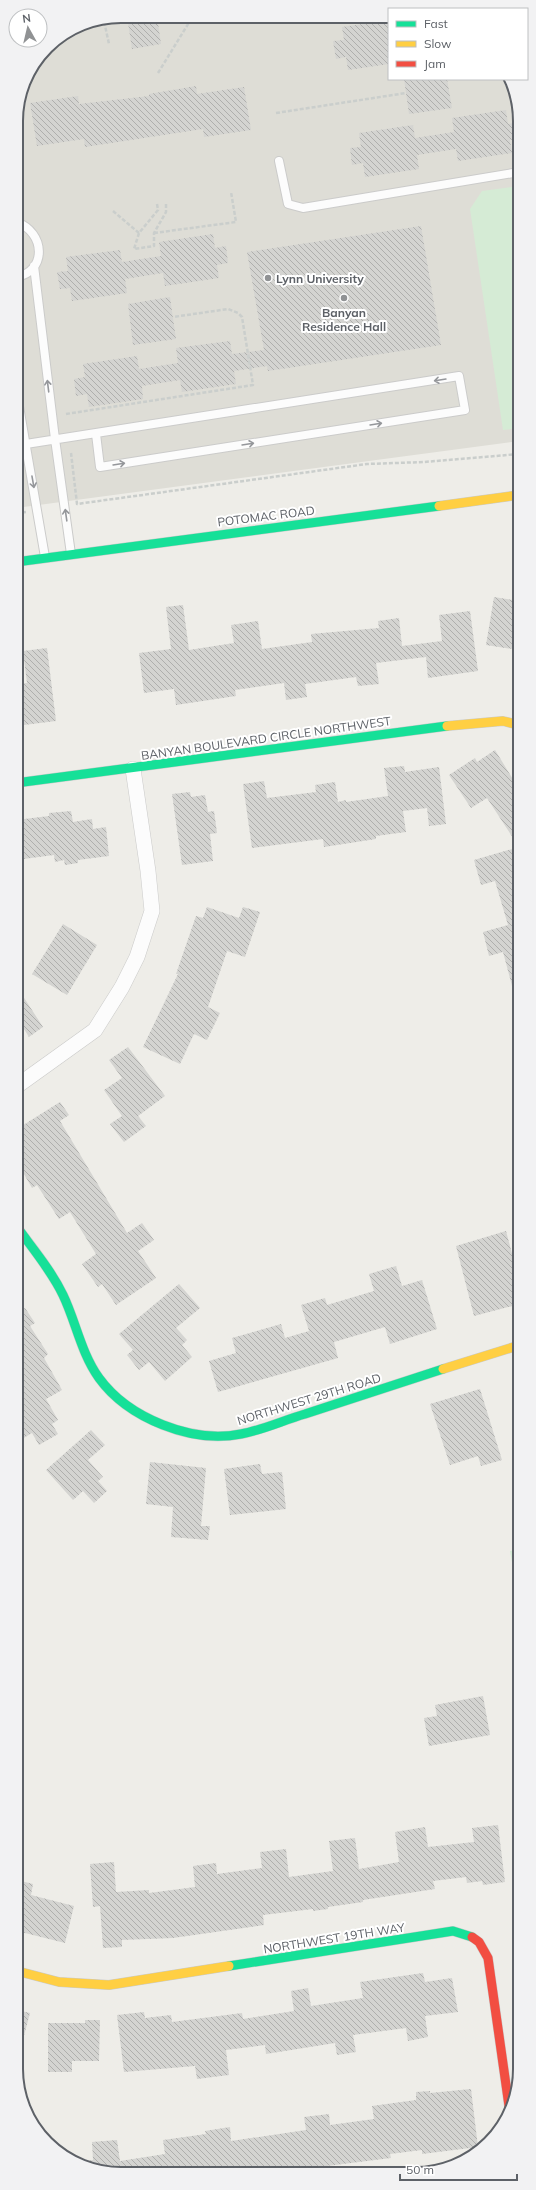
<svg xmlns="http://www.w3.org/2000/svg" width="536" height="2190" font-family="Mulish,sans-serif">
<defs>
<pattern id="park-tufts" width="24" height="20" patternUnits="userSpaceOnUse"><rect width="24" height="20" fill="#d5ebd5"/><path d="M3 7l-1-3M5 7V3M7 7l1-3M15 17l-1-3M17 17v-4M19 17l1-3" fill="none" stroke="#b0c2b1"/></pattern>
<pattern id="building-back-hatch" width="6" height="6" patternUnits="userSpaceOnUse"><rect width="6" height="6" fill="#d4d4d1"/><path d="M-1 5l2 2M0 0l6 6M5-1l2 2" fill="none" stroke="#afafad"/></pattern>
</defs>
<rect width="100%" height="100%" fill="#eeede8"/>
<path fill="#deddd6" d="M121,16L389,18V79H506L519,107V441L16,508V114L27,75L47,47L81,24Z"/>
<path fill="#d5ebd5" d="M519,186V428L503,430L470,209L482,191Z"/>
<path fill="url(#park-tufts)" d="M520,1549V1608L510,1551Z"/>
<path fill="url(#building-back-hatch)" d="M127,16H157L161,44L132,49Z
M389,20V64L348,70L346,57L336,59L333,41L344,40L342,27Z
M404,79H447L452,108L409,114Z
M196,86L197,94L244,87L251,130L204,137L203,129L85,147L84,139L37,146L30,103L78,96L79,104L149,96V94Z
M506,110L508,124L519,122V139L510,140L512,153L458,161L456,149L417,155L419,169L365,177L363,163L352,165L350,148L361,147L359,133L413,125L415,138L454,132L452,118Z
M421,226L441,345L268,371L267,366L234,371L236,384L182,392L180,380L142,386L143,399L89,407L87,394L76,396L74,379L85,377L83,364L137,356L139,369L178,363L176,348L230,341L232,354L264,350L247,252Z
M213,234L215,248L226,246L228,263L217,265L219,278L165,286L163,273L125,279L127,293L72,301L70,288L60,289L57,272L68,271L66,257L120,250L122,262L161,256L159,242Z
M170,297L176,339L133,345L128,304Z
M494,597L519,601V650L486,645Z
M183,605L189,650L234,643L231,625L258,621L262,649L312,642L311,634L379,628L378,621L399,618L402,646L442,641L439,615L470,611L478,671L428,678L426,657L376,663L379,684L358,686L356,677L305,684L307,697L286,700L284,683L235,690L236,696L176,705L174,689L144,693L139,653L171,649L166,607Z
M47,648L56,721L16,726V684L27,683L23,651Z
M495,750L519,789V847L487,798L471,808L449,775L475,758L477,762Z
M404,766L405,772L439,767L446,824L429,826L427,808L403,811L406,832L376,836V839L324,847L323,839L252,848L243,784L264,781L267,798L316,792L315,785L335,782L338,802L346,800V802L388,796L384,768Z
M190,792L191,797L205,795L208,812L214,811L217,833L210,834L213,861L182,865L172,794Z
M71,811L73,822L92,819L93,829L106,827L109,856L78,860V863L65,865L64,860L55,862L54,855L16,860V820L49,816V813Z
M519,847V997H515L503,952L489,956L483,932L508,925L495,881L481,885L474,860Z
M207,907L239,918L243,907L260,912L245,957L227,951L208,1007L220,1013L207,1040L194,1034L180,1064L143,1047L178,974H176L196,916L203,918Z
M63,924L97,945L67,995L32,974Z
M17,987L43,1027L29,1037L17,1018Z
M128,1047L165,1096L138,1116L146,1126L124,1142L110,1124L122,1116L104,1090L122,1078L109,1060Z
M60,1102L69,1115L60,1121L127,1233L142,1223L154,1240L138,1251L156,1278L116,1305L102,1284L98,1287L82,1264L96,1254L70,1212L59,1219L37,1185L32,1188L17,1162V1129Z
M506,1231L520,1284V1304L474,1316L456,1246Z
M396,1266L402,1286L422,1280L437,1329L390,1344L385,1327L334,1342L338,1358L218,1392L209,1361L236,1353L232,1338L281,1324L285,1338L309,1331L301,1305L325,1298L327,1305L374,1291L369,1274Z
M179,1284L200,1308L176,1328L187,1340L182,1345L192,1357L165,1381L149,1362L139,1370L127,1355L133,1350L119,1334Z
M17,1306L20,1311L25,1308L35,1323L30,1326L48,1354L44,1358L62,1390L46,1399L58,1420L52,1424L58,1434L39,1445L32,1433L22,1439L17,1430Z
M480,1389L502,1460L481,1466L478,1456L450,1465L430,1404Z
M91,1430L105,1445L88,1460L103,1477L98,1481L107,1491L94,1503L83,1491L73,1500L46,1470Z
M150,1462L206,1468L201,1526H210L208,1540L171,1537L173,1507L146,1504Z
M260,1464L262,1474L282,1472L286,1509L230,1515L224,1469Z
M483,1696L490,1735L429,1746L424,1718L437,1716L435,1705Z
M498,1825L505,1882L483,1885L482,1881L467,1883L466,1877L433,1881L435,1889L363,1900V1902L328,1907V1909L313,1911V1909L263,1915L264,1925L173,1938L122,1940V1947L103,1948L100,1906L93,1907L90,1864L114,1862L116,1892L149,1890V1893L195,1887L193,1866L216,1863L217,1874L262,1868L260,1852L286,1849L289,1877L333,1871L329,1841L355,1838L359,1869L399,1862L395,1832L425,1827L428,1847L474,1842L472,1828Z
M17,1880L33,1884L31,1895L74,1906L65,1943L17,1931Z
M423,1973L425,1982L452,1978L458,2012L425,2016L428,2037L408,2041L406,2028L353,2035L356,2052L337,2055L335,2043L266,2054L265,2045L226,2050L229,2075L197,2079L195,2066L124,2072L117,2015L144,2012L145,2018L171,2015L172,2022L242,2013L243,2019L294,2011L291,1991L308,1988L311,2006L363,1998L360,1982Z
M17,2010L30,2013L21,2047L17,2046Z
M85,2020H100L99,2061H72V2072H48V2023H85Z
M471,2089L478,2147L422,2154V2150L390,2154L391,2158L271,2173L100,2172L75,2162L93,2160L92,2142L117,2140L120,2161L165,2154L163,2140L206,2134L205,2131L230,2127L231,2141L306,2130L304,2117L329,2114L330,2125L374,2119L372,2106L416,2100V2092L430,2091V2093Z"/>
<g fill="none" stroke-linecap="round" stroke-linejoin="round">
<defs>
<path id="lane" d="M279,161L288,204L303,208L519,172
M16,222C46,232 47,272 16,277
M34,266L55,439L71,554
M16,389L45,557
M26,444L459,376L465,410L100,467L96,434"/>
<path id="street" d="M17,1086L95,1030L122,987L137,957L152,911L148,871L133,769"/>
<path id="fast" d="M16,562L439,506
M16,783L447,726
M17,1227C33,1249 51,1270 63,1295C76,1322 81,1353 99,1378C128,1418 192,1444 241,1434C263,1430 284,1420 305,1414C351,1399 397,1384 443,1369
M229,1966L453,1931L472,1937"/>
<path id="slow" d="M439,506L519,495
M447,726L503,721L519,725
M443,1369L520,1345
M17,1971L59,1982L109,1985L229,1966"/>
<path id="jam" d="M472,1937L479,1942L488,1958L510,2113"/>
</defs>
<use href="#lane" stroke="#cbcbca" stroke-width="10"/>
<use href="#street" stroke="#cbcbca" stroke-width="16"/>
<use href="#fast" stroke="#c9cac9" stroke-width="10"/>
<use href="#slow" stroke="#c9cac9" stroke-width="10"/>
<use href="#jam" stroke="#c9cac9" stroke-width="10"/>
<path stroke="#cacecc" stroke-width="2.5" stroke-dasharray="4 2" stroke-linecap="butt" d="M81,24L104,21L109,44
M158,73L193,16
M276,113L406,93
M157,204L158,210L139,233L134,249L154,246V233L166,212V203
M113,211L139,233
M154,233L236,222L231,192
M66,414L253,385L242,317L238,313L228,309L173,317
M71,453L77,504L367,464L424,462L519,454
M16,513L26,512"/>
<use href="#lane" stroke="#fcfcfc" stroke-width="8"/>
<use href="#street" stroke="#fcfcfc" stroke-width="15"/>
<use href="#fast" stroke="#16e098" stroke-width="9"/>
<use href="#slow" stroke="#ffcf43" stroke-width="9"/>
<use href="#jam" stroke="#f24e42" stroke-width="9"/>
</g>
<defs><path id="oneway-shaft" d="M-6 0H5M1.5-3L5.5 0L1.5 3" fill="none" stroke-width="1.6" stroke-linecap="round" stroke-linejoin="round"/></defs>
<g stroke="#95979b">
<use href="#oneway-shaft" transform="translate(440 380) rotate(171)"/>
<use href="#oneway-shaft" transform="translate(48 386) rotate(-97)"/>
<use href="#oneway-shaft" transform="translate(376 424) rotate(-9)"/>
<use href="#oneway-shaft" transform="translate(248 444) rotate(-9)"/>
<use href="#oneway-shaft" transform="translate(119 464) rotate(-9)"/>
<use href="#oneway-shaft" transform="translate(33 482) rotate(80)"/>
<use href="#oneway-shaft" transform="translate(66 515) rotate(-98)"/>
</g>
<g fill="#909294" stroke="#fff" stroke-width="1.5">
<circle cx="268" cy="278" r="4"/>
<circle cx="344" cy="298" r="4"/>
</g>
<g text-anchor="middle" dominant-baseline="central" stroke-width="4" stroke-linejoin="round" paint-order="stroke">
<g font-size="12" font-weight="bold" fill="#5d6167" stroke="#fff" text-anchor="start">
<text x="276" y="278">Lynn University</text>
<text x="344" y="312" text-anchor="middle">Banyan<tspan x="344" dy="14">Residence Hall</tspan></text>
</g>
<g font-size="12" fill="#5d6167" stroke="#fff">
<text transform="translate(266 516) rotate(-7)">POTOMAC ROAD</text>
<text transform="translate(266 738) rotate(-8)">BANYAN BOULEVARD CIRCLE NORTHWEST</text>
<text transform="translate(309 1399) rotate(-17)">NORTHWEST 29TH ROAD</text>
<text transform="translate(334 1938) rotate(-9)">NORTHWEST 19TH WAY</text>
</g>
</g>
<path d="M0 0H536V2190H0ZM121 23H415A98 98 0 0 1 513 121V2069A98 98 0 0 1 415 2167H121A98 98 0 0 1 23 2069V121A98 98 0 0 1 121 23Z" fill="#f2f2f3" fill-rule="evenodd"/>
<path fill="none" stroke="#5d6167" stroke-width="2" d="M121 23H415A98 98 0 0 1 513 121V2069A98 98 0 0 1 415 2167H121A98 98 0 0 1 23 2069V121A98 98 0 0 1 121 23Z"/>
<rect x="388" y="8" width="140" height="72" fill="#ffffff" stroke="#bec0c2"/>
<rect x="396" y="21" width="20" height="6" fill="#16e098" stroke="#bec0c2"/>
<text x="424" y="28" font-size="12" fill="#5d6167">Fast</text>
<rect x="396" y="41" width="20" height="6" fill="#ffcf43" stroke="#bec0c2"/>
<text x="424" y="48" font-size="12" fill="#5d6167">Slow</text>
<rect x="396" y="61" width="20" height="6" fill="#f24e42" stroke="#bec0c2"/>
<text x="424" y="68" font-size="12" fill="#5d6167">Jam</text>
<g transform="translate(28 28) rotate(352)"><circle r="19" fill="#ffffff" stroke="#bec0c2"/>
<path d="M0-3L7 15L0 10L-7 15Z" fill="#909294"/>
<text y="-6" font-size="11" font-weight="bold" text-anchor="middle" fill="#5d6167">N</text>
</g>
<path d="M400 2174v6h117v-6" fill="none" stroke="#5d6167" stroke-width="2"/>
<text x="406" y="2174" font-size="12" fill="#5d6167" stroke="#ffffff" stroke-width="3" paint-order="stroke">50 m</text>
</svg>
